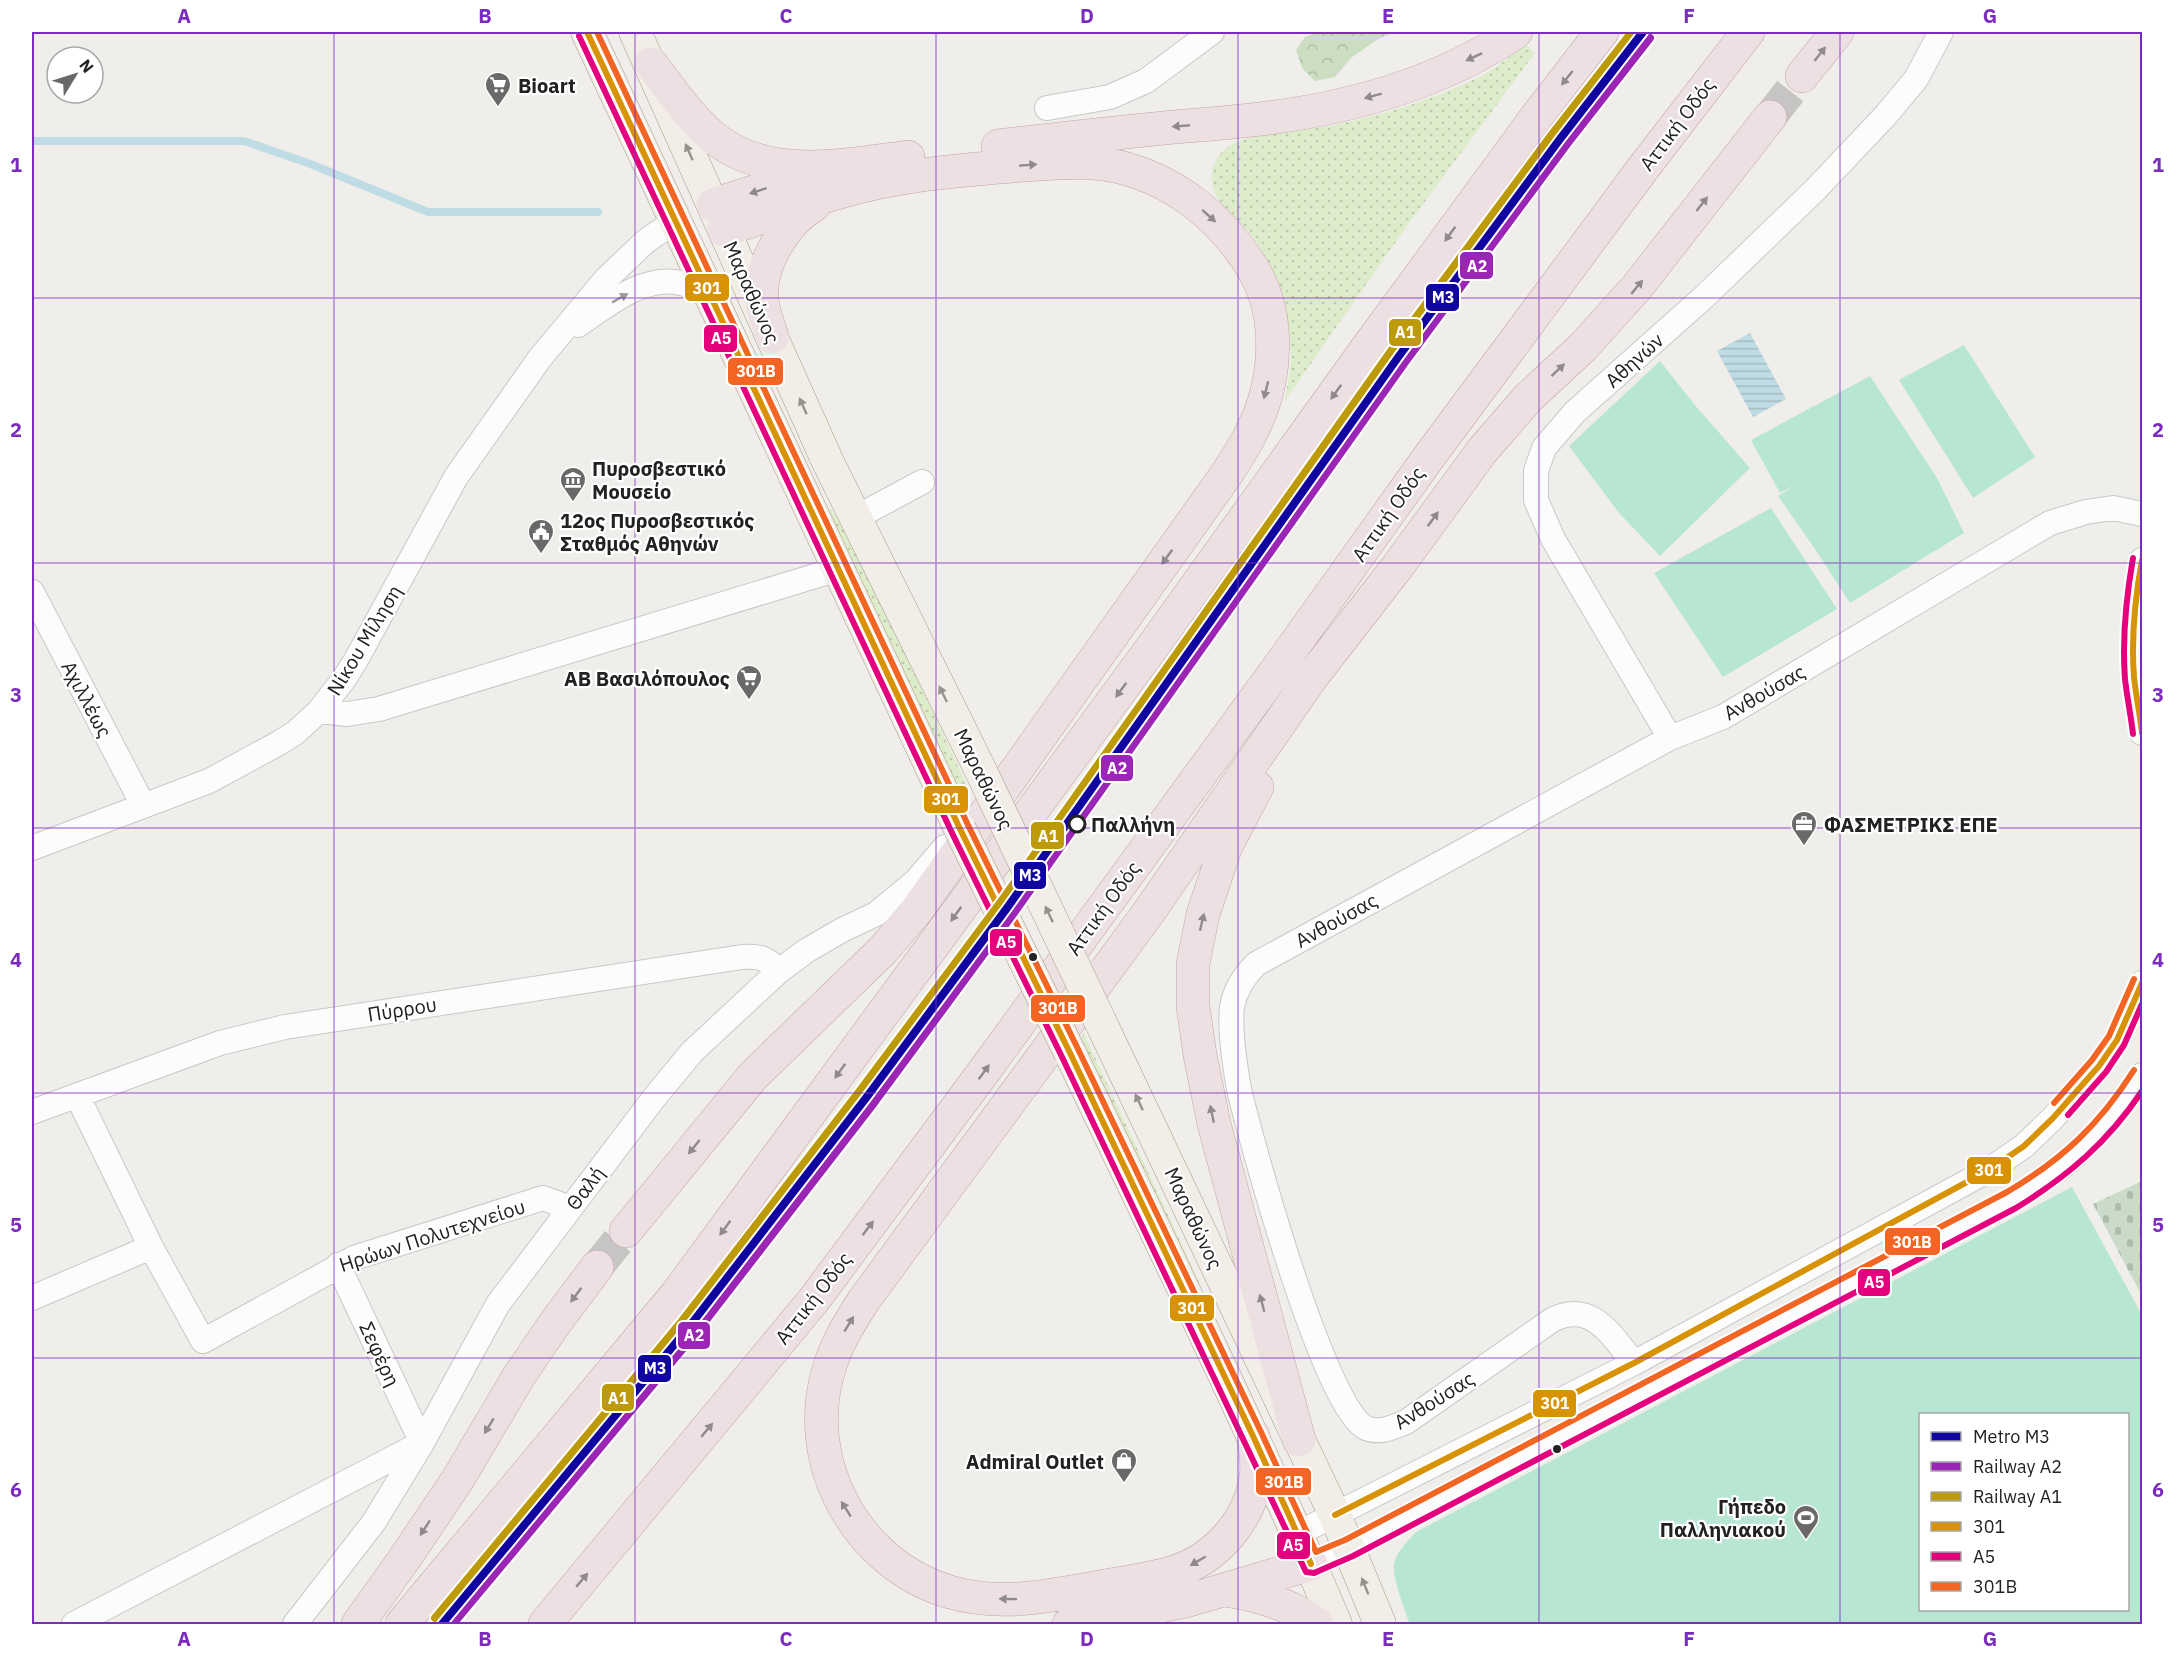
<svg xmlns="http://www.w3.org/2000/svg" width="2174" height="1656" font-family="'IBM Plex Sans',sans-serif">
<defs>
<pattern id="grass-dots" width="8" height="8" patternUnits="userSpaceOnUse" patternTransform="scale(1.5)"><rect width="8" height="8" fill="#ddeccb"/><path d="M2 2h.1M6 6h.1" fill="none" stroke="#bdcaae" stroke-width="1.8" stroke-linecap="round"/></pattern>
<pattern id="forest-crowns" width="20" height="18" patternUnits="userSpaceOnUse" patternTransform="scale(1.5)"><rect width="20" height="18" fill="#cbdec1"/><path d="M2 6a3 3 0 1 1 6 0M12 15a3 3 0 1 1 6 0" fill="none" stroke="#aebea6"/></pattern>
<pattern id="cemetery-stones" width="16" height="16" patternUnits="userSpaceOnUse" patternTransform="scale(1.5)"><rect width="16" height="16" fill="#cadbca"/><path d="M2 7V4a2 2 0 0 1 4 0v3zM10 15v-3a2 2 0 0 1 4 0v3z" fill="#adbcad"/></pattern>
<pattern id="water-rules" width="6" height="5" patternUnits="userSpaceOnUse" patternTransform="scale(1.5)"><rect width="6" height="5" fill="#bfdbe3"/><path d="M0 2.5h6" fill="none" stroke="#a4bcc2"/></pattern>
</defs>
<rect width="100%" height="100%" fill="#f0eeeb"/>
<path fill="url(#grass-dots)" d="M1526,45L1535,53L1409,223L1284,402C1287,387 1291,371 1291,356C1290,314 1278,271 1253,237C1240,220 1219,208 1213,187C1209,169 1216,154 1231,145C1249,134 1306,130 1330,126C1382,115 1433,100 1481,76C1497,68 1511,55 1526,45Z
M830,508L843,526L858,553L971,794L964,801L827,511Z
M1084,1034L1202,1288L1194,1278L1076,1042Z"/>
<path fill="url(#forest-crowns)" d="M1317,32H1395L1378,39L1351,58L1335,77L1315,81L1302,68L1296,50L1305,37Z"/>
<path fill="url(#cemetery-stones)" d="M2142,1181V1296L2093,1204Z"/>
<path fill="#b7e6d2" fill-rule="evenodd" d="M1964,345L2035,457L1973,498L1899,380Z
M1660,361L1694,404L1750,468L1660,556L1619,513L1569,446Z
M1870,376L1937,478L1964,533L1850,603L1817,552L1778,496L1797,484L1780,493L1751,440Z
M1771,508L1837,609L1723,677L1654,573Z
M2072,1187L2142,1315V1624H1410C1405,1611 1392,1577 1394,1564C1396,1552 1408,1541 1416,1532ZM1920,1414H2128V1610H1920Z"/>
<path fill="url(#water-rules)" d="M1750,333L1786,399L1753,417L1717,351Z"/>
<g fill="none" stroke-linecap="round" stroke-linejoin="round">
<path stroke="#bfdbe3" stroke-width="8" d="M32,141H244L308,163L428,212H598"/>
<path stroke="#c7c5c3" stroke-width="33" stroke-dasharray="33 16" stroke-linecap="butt" d="M1770,117L1802,76
M597,1267L626,1231"/>
<defs>
<path id="minor" d="M1047,108L1110,97L1146,81L1212,32
M578,325C606,306 644,274 681,283C691,285 701,292 711,298
M855,518L922,482
M2142,560C2135,598 2132,638 2134,677C2136,695 2140,714 2142,733
M32,592L143,805
M319,711L347,714L379,709L838,569
M1670,738L1553,539L1536,500V471L1544,448L1575,412L1704,297L1815,190L1886,115L1916,79L1941,32
M32,848L209,781L279,743L295,733L319,711L344,679L356,660L456,477L540,358L606,279L646,241L675,221
M77,1095L151,1247L203,1341L354,1258L543,1198L570,1208
M32,1112L220,1043L285,1027L742,957C760,956 767,958 779,971
M32,1298L151,1247
M1634,1363C1611,1335 1592,1300 1552,1320L1406,1422C1393,1427 1380,1434 1366,1428C1325,1410 1251,1141 1239,1089C1235,1066 1229,1030 1232,1007C1235,990 1244,976 1256,964L1670,738L1723,717L2050,523L2086,512L2113,508L2142,514
M1297,1534L1634,1363L1989,1170L2024,1146L2053,1118L2099,1066L2117,1040L2142,983
M1311,1564L1349,1548L2011,1200C2026,1191 2041,1182 2055,1172C2087,1149 2121,1109 2142,1075
M74,1624L422,1443L338,1265
M295,1624L374,1522L422,1443L498,1304L654,1098L692,1052L779,971L806,951L842,930L876,914L916,881L945,847"/>
<path id="major" d="M587,32L960,829
M635,32L827,460L978,765
M1101,1023L1335,1515L1380,1624
M1070,1053C1161,1243 1254,1431 1336,1624"/>
<path id="highway" d="M651,64C670,88 689,117 713,137C768,182 844,165 908,157
M1802,76L1837,32
M998,146C1057,139 1115,133 1174,127C1200,125 1226,123 1251,120C1344,110 1439,84 1516,32
M713,205L812,173
M772,337C769,325 763,313 762,300C758,266 785,222 814,205
M1257,787L1226,846L1203,914L1193,964V1006L1200,1055L1214,1124L1299,1440
M626,1231L753,1076L883,950L917,910L1228,472C1236,459 1245,446 1251,433C1278,381 1282,313 1250,264C1221,219 1179,184 1127,169C1095,159 1057,163 1024,165C964,170 902,174 844,191C804,202 764,217 724,230
M1253,1436C1256,1450 1258,1463 1256,1477C1250,1520 1216,1559 1174,1572C1148,1580 1120,1583 1094,1588C1046,1597 998,1606 950,1592C857,1565 800,1462 829,1369C836,1344 850,1322 864,1300L1146,916L1311,678L1398,566L1482,451L1528,398L1583,347L1637,287L1770,117
M1231,1591C1263,1596 1291,1605 1317,1624
M358,1624L405,1558L458,1479L519,1376L555,1323L597,1267
M402,1624L676,1295L1156,642L1362,355L1537,116L1602,32
M545,1624L813,1301L982,1074L1278,668L1426,461L1644,167L1748,32
M1069,1624L1186,1601L1311,1564"/>
</defs>
<use href="#minor" stroke="#c9c8c7" stroke-width="26"/>
<use href="#major" stroke="#a79c86" stroke-width="33"/>
<use href="#highway" stroke="#c5a2ac" stroke-width="34"/>
<use href="#minor" stroke="#fdfcfc" stroke-width="24"/>
<use href="#major" stroke="#f3ede7" stroke-width="32"/>
<use href="#highway" stroke="#ece0e2" stroke-width="33"/>
<defs>
<path id="major-bridge" d="M978,765L1101,1023
M960,829L1070,1053"/>
</defs>
<use href="#major-bridge" stroke="#a79c86" stroke-width="33" stroke-linecap="butt"/>
<use href="#major-bridge" stroke="#f3ede7" stroke-width="32"/>
<defs>
<path id="bus-1" d="M587,32L960,829L1070,1053L1253,1436L1311,1564
M2142,560C2135,598 2131,638 2134,677C2136,696 2140,714 2142,733
M1335,1515L1634,1363L1989,1170L2024,1146L2053,1118L2099,1066L2117,1040L2142,983"/>
<path id="bus-2" d="M579,36L952,833L1062,1057L1306,1572L1314,1573L1353,1556L2016,1208C2068,1176 2108,1142 2142,1091
M2133,734C2131,716 2127,697 2125,679C2122,639 2126,598 2133,558
M2068,1115L2106,1072L2124,1045L2142,1004"/>
<path id="bus-3" d="M597,32L968,825L1078,1049L1261,1432L1316,1552L1345,1540L2007,1192C2063,1159 2099,1125 2134,1070
M2054,1103L2092,1060L2109,1036L2134,979"/>
</defs>
<use href="#bus-1" stroke="#fff" stroke-width="10"/>
<use href="#bus-2" stroke="#fff" stroke-width="10"/>
<use href="#bus-3" stroke="#fff" stroke-width="10"/>
<use href="#bus-1" stroke="#d79205" stroke-width="6"/>
<use href="#bus-2" stroke="#e5007d" stroke-width="6"/>
<use href="#bus-3" stroke="#f26522" stroke-width="6"/>
<defs>
<path id="rail-1" d="M453,1624L696,1333L874,1103L1014,913L1406,361L1567,144L1650,38"/>
<path id="rail-2" d="M435,1618L682,1321L859,1092L1000,903L1391,351L1553,133L1632,32"/>
</defs>
<use href="#rail-1" stroke="#fff" stroke-width="12"/>
<use href="#rail-2" stroke="#fff" stroke-width="12"/>
<use href="#rail-1" stroke="#9b26b6" stroke-width="8"/>
<use href="#rail-2" stroke="#bd9a0a" stroke-width="8"/>
<defs>
<path id="metro-1" d="M442,1624L689,1327L866,1098L1007,908L1399,356L1560,139L1643,32"/>
</defs>
<use href="#metro-1" stroke="#fff" stroke-width="12"/>
<use href="#metro-1" stroke="#10069f" stroke-width="8"/>
</g>
<defs><path id="oneway-solid" d="M-6-.8H1V-3.2L6.5 0L1 3.2V.8H-6Z" transform="scale(1.5)"/></defs>
<g fill="#918a8c">
<use href="#oneway-solid" transform="translate(1820 54) rotate(-52)"/>
<use href="#oneway-solid" transform="translate(1474 57) rotate(155)"/>
<use href="#oneway-solid" transform="translate(1567 78) rotate(128)"/>
<use href="#oneway-solid" transform="translate(1373 96) rotate(165)"/>
<use href="#oneway-solid" transform="translate(1181 126) rotate(175)"/>
<use href="#oneway-solid" transform="translate(1028 165) rotate(-4)"/>
<use href="#oneway-solid" transform="translate(758 191) rotate(162)"/>
<use href="#oneway-solid" transform="translate(1702 204) rotate(-52)"/>
<use href="#oneway-solid" transform="translate(1209 216) rotate(42)"/>
<use href="#oneway-solid" transform="translate(1450 234) rotate(126)"/>
<use href="#oneway-solid" transform="translate(1637 287) rotate(-50)"/>
<use href="#oneway-solid" transform="translate(1558 370) rotate(-43)"/>
<use href="#oneway-solid" transform="translate(1266 390) rotate(104)"/>
<use href="#oneway-solid" transform="translate(1336 392) rotate(126)"/>
<use href="#oneway-solid" transform="translate(1433 519) rotate(-54)"/>
<use href="#oneway-solid" transform="translate(1167 557) rotate(126)"/>
<use href="#oneway-solid" transform="translate(1121 690) rotate(126)"/>
<use href="#oneway-solid" transform="translate(956 914) rotate(126)"/>
<use href="#oneway-solid" transform="translate(1202 922) rotate(-77)"/>
<use href="#oneway-solid" transform="translate(840 1071) rotate(126)"/>
<use href="#oneway-solid" transform="translate(984 1072) rotate(-54)"/>
<use href="#oneway-solid" transform="translate(1212 1114) rotate(-102)"/>
<use href="#oneway-solid" transform="translate(694 1147) rotate(129)"/>
<use href="#oneway-solid" transform="translate(725 1228) rotate(126)"/>
<use href="#oneway-solid" transform="translate(868 1228) rotate(-53)"/>
<use href="#oneway-solid" transform="translate(576 1295) rotate(127)"/>
<use href="#oneway-solid" transform="translate(1262 1303) rotate(-105)"/>
<use href="#oneway-solid" transform="translate(849 1324) rotate(-59)"/>
<use href="#oneway-solid" transform="translate(489 1426) rotate(121)"/>
<use href="#oneway-solid" transform="translate(707 1430) rotate(-50)"/>
<use href="#oneway-solid" transform="translate(846 1509) rotate(-122)"/>
<use href="#oneway-solid" transform="translate(425 1528) rotate(123)"/>
<use href="#oneway-solid" transform="translate(1198 1561) rotate(150)"/>
<use href="#oneway-solid" transform="translate(582 1580) rotate(-50)"/>
<use href="#oneway-solid" transform="translate(1008 1599) rotate(-179)"/>
</g>
<g fill="#95928e">
<use href="#oneway-solid" transform="translate(689 152) rotate(-114)"/>
<use href="#oneway-solid" transform="translate(803 406) rotate(-114)"/>
<use href="#oneway-solid" transform="translate(943 694) rotate(-116)"/>
<use href="#oneway-solid" transform="translate(1049 914) rotate(-115)"/>
<use href="#oneway-solid" transform="translate(1139 1102) rotate(-115)"/>
<use href="#oneway-solid" transform="translate(1365 1586) rotate(-112)"/>
</g>
<use fill="#9a9a9a" href="#oneway-solid" transform="translate(620 298) rotate(-29)"/>
<path fill="none" stroke="#7b2cbf" stroke-width="1.5" stroke-opacity="0.55" d="M334,32V1624M635,32V1624M936,32V1624M1238,32V1624M1539,32V1624M1840,32V1624M32,298H2142M32,563H2142M32,828H2142M32,1093H2142M32,1358H2142"/>
<defs>
<symbol id="supermarket-pin" viewBox="-11 -11 22 30"><path d="M0 17L-7.5 6A9.5 9.5 0 1 1 7.5 6Z" fill="#6a6968" stroke="#fff"/><path d="M-6-5.5h2.5l.6 2H6L4.5 2H-2.5L-4.4-4H-6ZM-1.5 3.2a1.3 1.3 0 1 0 .1 0ZM3 3.2a1.3 1.3 0 1 0 .1 0Z" fill="#fff"/></symbol>
<symbol id="museum-pin" viewBox="-11 -11 22 30"><path d="M0 17L-7.5 6A9.5 9.5 0 1 1 7.5 6Z" fill="#6a6968" stroke="#fff"/><path d="M0-6L6-3V-2H-6V-3ZM-5-1h2V3h-2ZM-1-1h2V3h-2ZM3-1h2V3H3ZM-6 4H6V6H-6Z" fill="#fff"/></symbol>
<symbol id="civic-pin" viewBox="-11 -11 22 30"><path d="M0 17L-7.5 6A9.5 9.5 0 1 1 7.5 6Z" fill="#6a6968" stroke="#fff"/><path d="M-.6-6.5H3V-4.5H.6V-3L4-1V1h2V6H-6V1h2V-1L-.6-3ZM-1.2 2.5V6h2.4V2.5Z" fill="#fff"/></symbol>
<symbol id="office-pin" viewBox="-11 -11 22 30"><path d="M0 17L-7.5 6A9.5 9.5 0 1 1 7.5 6Z" fill="#6a6968" stroke="#fff"/><path d="M-6-3h4V-5.5h4V-3h4V5H-6ZM-1-4.5V-3h2v-1.5ZM-6 0V1H6V0Z" fill="#fff"/></symbol>
<symbol id="shop-pin" viewBox="-11 -11 22 30"><path d="M0 17L-7.5 6A9.5 9.5 0 1 1 7.5 6Z" fill="#6a6968" stroke="#fff"/><path d="M-5-2.5h2.3a2.7 3.5 0 0 1 5.4 0H5L5.5 6h-11ZM-1.5-2.5h3a1.5 2.3 0 0 0-3 0Z" fill="#fff"/></symbol>
<symbol id="stadium-pin" viewBox="-11 -11 22 30"><path d="M0 17L-7.5 6A9.5 9.5 0 1 1 7.5 6Z" fill="#6a6968" stroke="#fff"/><path d="M0-5a6.5 5 0 1 0 0 10a6.5 5 0 1 0 0-10ZM-3.5-1.8h7v3.6h-7Z" fill="#fff"/></symbol>
</defs>
<g fill-rule="evenodd">
<use href="#supermarket-pin" x="483" y="70" width="30" height="40"/>
<use href="#museum-pin" x="558" y="465" width="30" height="40"/>
<use href="#civic-pin" x="526" y="517" width="30" height="40"/>
<use href="#supermarket-pin" x="734" y="663" width="30" height="40"/>
<use href="#office-pin" x="1789" y="809" width="30" height="40"/>
<use href="#shop-pin" x="1109" y="1446" width="30" height="40"/>
<use href="#stadium-pin" x="1791" y="1503" width="30" height="40"/>
</g>
<circle fill="#fff" stroke="#222" stroke-width="3" cx="1077" cy="824" r="8"/>
<g fill="#222" stroke="#fff" stroke-width="2">
<circle cx="1033" cy="957" r="5"/>
<circle cx="1557" cy="1449" r="5"/>
</g>
<g text-anchor="middle" dominant-baseline="central" stroke-width="4.5" stroke-linejoin="round" paint-order="stroke">
<g font-size="20" font-weight="bold" fill="#222" stroke="#fff" text-anchor="start">
<text x="518" y="85">Bioart</text>
<text x="592" y="468">Πυροσβεστικό<tspan x="592" dy="23">Μουσείο</tspan></text>
<text x="560" y="520">12ος Πυροσβεστικός<tspan x="560" dy="23">Σταθμός Αθηνών</tspan></text>
<text x="730" y="678" text-anchor="end">ΑΒ Βασιλόπουλος</text>
<text x="1824" y="824">ΦΑΣΜΕΤΡΙΚΣ ΕΠΕ</text>
<text x="1104" y="1461" text-anchor="end">Admiral Outlet</text>
<text x="1786" y="1506" text-anchor="end">Γήπεδο<tspan x="1786" dy="23">Παλληνιακού</tspan></text>
</g>
<g font-size="20" fill="#222" stroke="#fff">
<text transform="translate(1677 124) rotate(-53)">Αττική Οδός</text>
<text transform="translate(752 292) rotate(66)">Μαραθώνος</text>
<text transform="translate(1634 360) rotate(-42)">Αθηνών</text>
<text transform="translate(1388 514) rotate(-55)">Αττική Οδός</text>
<text transform="translate(364 640) rotate(-59)">Νίκου Μίληση</text>
<text transform="translate(1764 692) rotate(-30)">Ανθούσας</text>
<text transform="translate(87 699) rotate(62)">Αχιλλέως</text>
<text transform="translate(984 779) rotate(64)">Μαραθώνος</text>
<text transform="translate(1103 908) rotate(-54)">Αττική Οδός</text>
<text transform="translate(1336 920) rotate(-29)">Ανθούσας</text>
<text transform="translate(402 1009) rotate(-9)">Πύρρου</text>
<text transform="translate(585 1188) rotate(-53)">Θαλή</text>
<text transform="translate(1194 1218) rotate(65)">Μαραθώνος</text>
<text transform="translate(432 1235) rotate(-18)">Ηρώων Πολυτεχνείου</text>
<text transform="translate(813 1298) rotate(-52)">Αττική Οδός</text>
<text transform="translate(380 1354) rotate(65)">Σεφέρη</text>
<text transform="translate(1434 1400) rotate(-32)">Ανθούσας</text>
</g>
<g font-size="20" font-weight="bold" fill="#222" stroke="#fff" text-anchor="start">
<text x="1091" y="824">Παλλήνη</text>
</g>
</g>
<g stroke="#fff" stroke-width="2">
<rect x="1459" y="251" width="35" height="29" rx="6" fill="#9b26b6"/>
<rect x="684" y="273" width="46" height="29" rx="6" fill="#d79205"/>
<rect x="1425" y="283" width="35" height="29" rx="6" fill="#10069f"/>
<rect x="1388" y="318" width="34" height="29" rx="6" fill="#bd9a0a"/>
<rect x="703" y="324" width="35" height="29" rx="6" fill="#e5007d"/>
<rect x="727" y="357" width="57" height="29" rx="6" fill="#f26522"/>
<rect x="1100" y="754" width="34" height="28" rx="6" fill="#9b26b6"/>
<rect x="923" y="785" width="46" height="29" rx="6" fill="#d79205"/>
<rect x="1030" y="821" width="35" height="29" rx="6" fill="#bd9a0a"/>
<rect x="1013" y="861" width="34" height="29" rx="6" fill="#10069f"/>
<rect x="989" y="928" width="34" height="29" rx="6" fill="#e5007d"/>
<rect x="1030" y="994" width="56" height="29" rx="6" fill="#f26522"/>
<rect x="1966" y="1156" width="46" height="29" rx="6" fill="#d79205"/>
<rect x="1884" y="1227" width="57" height="29" rx="6" fill="#f26522"/>
<rect x="1857" y="1268" width="34" height="29" rx="6" fill="#e5007d"/>
<rect x="1169" y="1294" width="46" height="28" rx="6" fill="#d79205"/>
<rect x="677" y="1321" width="34" height="29" rx="6" fill="#9b26b6"/>
<rect x="637" y="1354" width="35" height="29" rx="6" fill="#10069f"/>
<rect x="601" y="1383" width="34" height="29" rx="6" fill="#bd9a0a"/>
<rect x="1532" y="1389" width="45" height="29" rx="6" fill="#d79205"/>
<rect x="1255" y="1467" width="57" height="29" rx="6" fill="#f26522"/>
<rect x="1276" y="1531" width="35" height="29" rx="6" fill="#e5007d"/>
</g>
<g font-size="16" text-anchor="middle" font-weight="bold" fill="#fff">
<text x="1477" y="272">A2</text>
<text x="707" y="294">301</text>
<text x="1443" y="303">Μ3</text>
<text x="1405" y="338">A1</text>
<text x="721" y="344">A5</text>
<text x="756" y="377">301B</text>
<text x="1117" y="774">A2</text>
<text x="946" y="805">301</text>
<text x="1048" y="842">A1</text>
<text x="1030" y="881">Μ3</text>
<text x="1006" y="948">A5</text>
<text x="1058" y="1014">301B</text>
<text x="1989" y="1176">301</text>
<text x="1912" y="1248">301B</text>
<text x="1874" y="1288">A5</text>
<text x="1192" y="1314">301</text>
<text x="694" y="1341">A2</text>
<text x="655" y="1374">Μ3</text>
<text x="618" y="1404">A1</text>
<text x="1555" y="1409">301</text>
<text x="1284" y="1488">301B</text>
<text x="1293" y="1551">A5</text>
</g>
<rect width="2174" height="1656" fill="none" stroke="#ffffff" stroke-width="66"/>
<rect x="1919" y="1413" width="210" height="198" fill="#ffffff" stroke="#a7a7a7" stroke-width="1.5"/>
<rect x="1931" y="1432" width="30" height="9" fill="#10069f" stroke="#a7a7a7" stroke-width="1.5"/>
<text x="1973" y="1443" font-size="18" fill="#222222">Metro Μ3</text>
<rect x="1931" y="1462" width="30" height="9" fill="#9b26b6" stroke="#a7a7a7" stroke-width="1.5"/>
<text x="1973" y="1473" font-size="18" fill="#222222">Railway A2</text>
<rect x="1931" y="1492" width="30" height="9" fill="#bd9a0a" stroke="#a7a7a7" stroke-width="1.5"/>
<text x="1973" y="1503" font-size="18" fill="#222222">Railway A1</text>
<rect x="1931" y="1522" width="30" height="9" fill="#d79205" stroke="#a7a7a7" stroke-width="1.5"/>
<text x="1973" y="1533" font-size="18" fill="#222222">301</text>
<rect x="1931" y="1552" width="30" height="9" fill="#e5007d" stroke="#a7a7a7" stroke-width="1.5"/>
<text x="1973" y="1563" font-size="18" fill="#222222">A5</text>
<rect x="1931" y="1582" width="30" height="9" fill="#f26522" stroke="#a7a7a7" stroke-width="1.5"/>
<text x="1973" y="1593" font-size="18" fill="#222222">301B</text>
<g transform="translate(75 75) rotate(52)"><circle r="28" fill="#ffffff" stroke="#a7a7a7" stroke-width="1.5"/>
<path d="M0-4.5L10 22L0 15L-10 22Z" fill="#6a6968"/>
<text y="-9" font-size="16" font-weight="bold" text-anchor="middle" fill="#222222">N</text>
</g>
<rect x="33" y="33" width="2108" height="1590" fill="none" stroke="#7b2cbf" stroke-width="2"/>
<g font-size="20" text-anchor="middle" font-weight="bold" fill="#7b2cbf">
<text x="184" y="23">A</text>
<text x="485" y="23">B</text>
<text x="786" y="23">C</text>
<text x="1087" y="23">D</text>
<text x="1388" y="23">E</text>
<text x="1689" y="23">F</text>
<text x="1990" y="23">G</text>
<text x="16" y="172">1</text>
<text x="2158" y="172">1</text>
<text x="16" y="437">2</text>
<text x="2158" y="437">2</text>
<text x="16" y="702">3</text>
<text x="2158" y="702">3</text>
<text x="16" y="967">4</text>
<text x="2158" y="967">4</text>
<text x="16" y="1232">5</text>
<text x="2158" y="1232">5</text>
<text x="16" y="1497">6</text>
<text x="2158" y="1497">6</text>
<text x="184" y="1646">A</text>
<text x="485" y="1646">B</text>
<text x="786" y="1646">C</text>
<text x="1087" y="1646">D</text>
<text x="1388" y="1646">E</text>
<text x="1689" y="1646">F</text>
<text x="1990" y="1646">G</text>
</g>
</svg>
